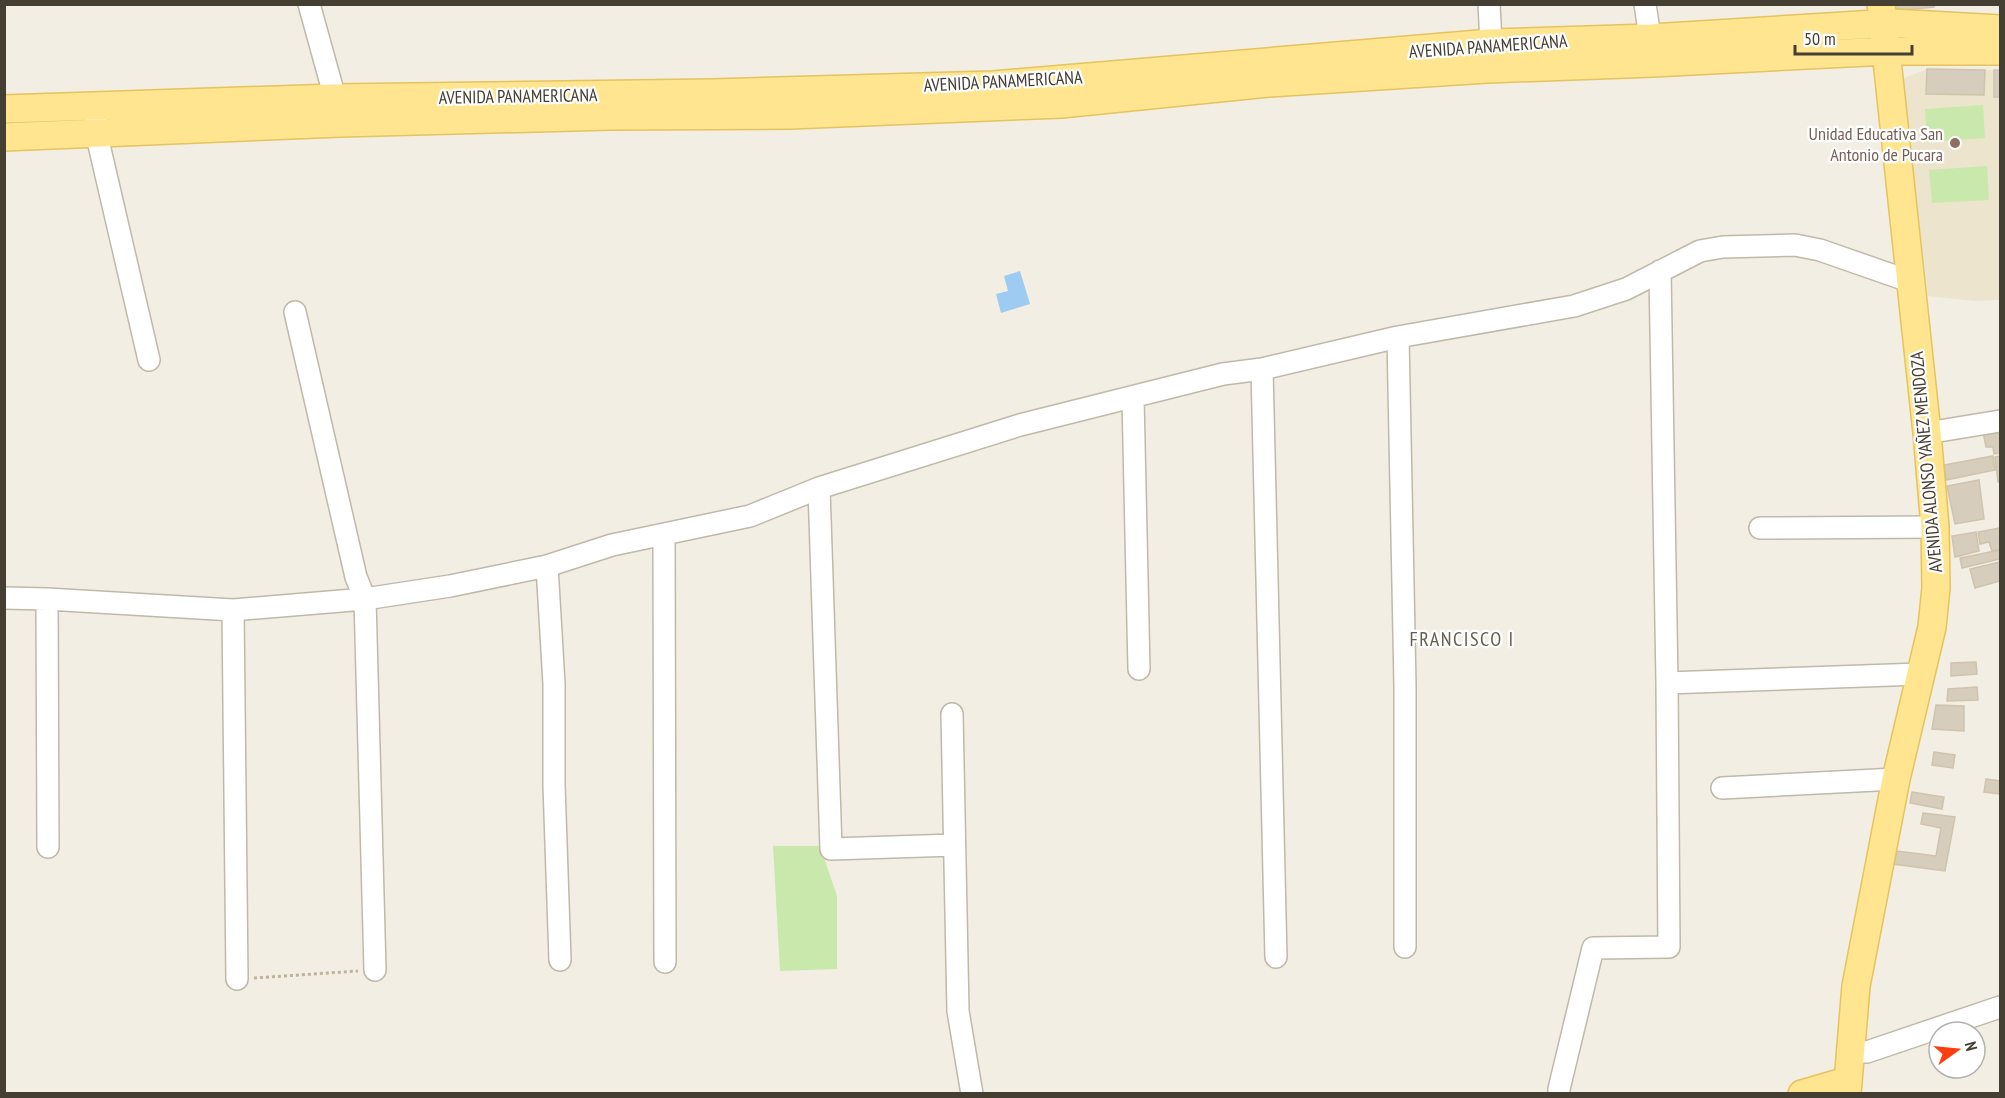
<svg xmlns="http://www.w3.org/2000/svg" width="2005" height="1098" font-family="'PT Sans Narrow',sans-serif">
<rect width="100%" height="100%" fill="#f2eee3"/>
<path fill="#ece4cd" d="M1927,69L2000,70V300L1975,301L1928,296L1902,79Z"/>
<path fill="#c9e8ab" d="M1983,105L1985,138L1927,142L1925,109Z
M1987,166L1989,200L1932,203L1929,170Z
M773,846H820L837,896V969L780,971Z"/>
<path fill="#9ecbf1" d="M1020,271L1030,304L1001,313L996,294L1008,291L1004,276Z"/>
<path fill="#d7cdbc" stroke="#cfc3ac" stroke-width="1.5" d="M1894,4H1934V7L1895,11Z
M1927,69L1985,70L1984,95L1926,94Z
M1994,70H2000V97H1994Z
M2000,427V453L1994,454L1993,447H1986L1983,432Z
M1993,456L1995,470L1946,480L1944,465Z
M2000,456V482H1998L1995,457Z
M1979,480L1984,519L1955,524L1947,486Z
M2000,528V549L1992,551L1989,542L1980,544L1978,532Z
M1976,532L1979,551L1955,557L1952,536Z
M2000,550V559L1962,568L1960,558Z
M2000,562V581L1975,588L1970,569Z
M1976,662L1977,674L1951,676V663Z
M1977,687L1978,700L1947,701L1948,689Z
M1936,705L1964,706V731L1932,729Z
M1934,752L1955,755L1953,768L1932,765Z
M1986,779L2000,781V794L1984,792Z
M1912,792L1944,797L1942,809L1910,803Z
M1923,813L1955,817L1945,871L1893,864L1897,851L1936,856L1941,828L1921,824Z"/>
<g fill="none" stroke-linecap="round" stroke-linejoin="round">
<defs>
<path id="minor" d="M309,4L335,98
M1489,4L1491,43
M1645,4L1652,51
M96,118V132L149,360
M295,312L356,577L365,599L375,970
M1398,337L1405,685V947
M1262,369L1276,957
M1133,398L1139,669
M1927,433L2000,421
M819,488L831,849L954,845
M1760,528L1935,527
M664,534L665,962
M547,566L554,684V785L560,960
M4,598L47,599L233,610L365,599L450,586L547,566L612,545L750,516L819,488L1020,425L1223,374L1262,369L1398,337L1574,306L1626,289L1700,251L1723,247L1795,245L1820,250L1909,281
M47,599L48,847
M233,610L237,979
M1667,683L1920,674
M952,714L958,1011L972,1094
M1722,788L1896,779
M1850,1052H1867L2000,1007
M1559,1094V1089L1593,948L1669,947L1667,683L1660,271"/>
<path id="major" d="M4,109L335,98L712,93L993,85L1491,43L1651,38L1892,23L2000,29
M4,137L340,123L609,116L790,115L1061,104L1268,83L1487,69L1653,63L1887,51H2000
M1802,1094L1847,1081
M1847,1094L1856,986L1896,779L1932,627L1936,588L1935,527L1927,433L1881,4"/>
</defs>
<use href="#minor" stroke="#c0b9a9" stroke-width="24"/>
<use href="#major" stroke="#e5c35e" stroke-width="30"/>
<path stroke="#bfb397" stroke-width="3" stroke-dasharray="3 3" stroke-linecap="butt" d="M254,978L358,971"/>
<use href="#minor" stroke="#fff" stroke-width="21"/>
<use href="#major" stroke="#ffe58f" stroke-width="27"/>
</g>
<circle fill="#8d6e63" stroke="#fff" stroke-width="2" cx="1955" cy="143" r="6"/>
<g text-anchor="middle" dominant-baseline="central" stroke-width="4.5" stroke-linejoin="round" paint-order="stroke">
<g font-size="18" fill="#443e33" stroke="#fff">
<text transform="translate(1488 46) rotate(-4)">AVENIDA PANAMERICANA</text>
<text transform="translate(1003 81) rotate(-3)">AVENIDA PANAMERICANA</text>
<text transform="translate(518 96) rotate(-1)">AVENIDA PANAMERICANA</text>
<text transform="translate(1926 462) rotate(-95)">AVENIDA ALONSO YAÑEZ MENDOZA</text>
</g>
<g font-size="18" fill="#785e54" stroke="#fff" text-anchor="end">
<text x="1943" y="133">Unidad Educativa San<tspan x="1943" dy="21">Antonio de Pucara</tspan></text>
</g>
<g font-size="20" letter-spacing="1.5" fill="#675d4b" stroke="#fff">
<text x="1462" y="639">FRANCISCO I</text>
</g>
</g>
<rect width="2005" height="1098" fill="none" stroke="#443e33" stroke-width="12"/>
<g transform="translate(1957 1050) rotate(75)"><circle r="28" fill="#ffffff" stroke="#b4b2ad" stroke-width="1.5"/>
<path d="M0-4.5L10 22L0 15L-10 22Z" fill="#fd3f0f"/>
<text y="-9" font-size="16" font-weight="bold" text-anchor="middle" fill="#443e33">N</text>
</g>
<path d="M1795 45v9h117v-9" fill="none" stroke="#443e33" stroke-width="3"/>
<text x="1804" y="45" font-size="18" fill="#443e33" stroke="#ffffff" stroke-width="4.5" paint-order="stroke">50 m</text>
</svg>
